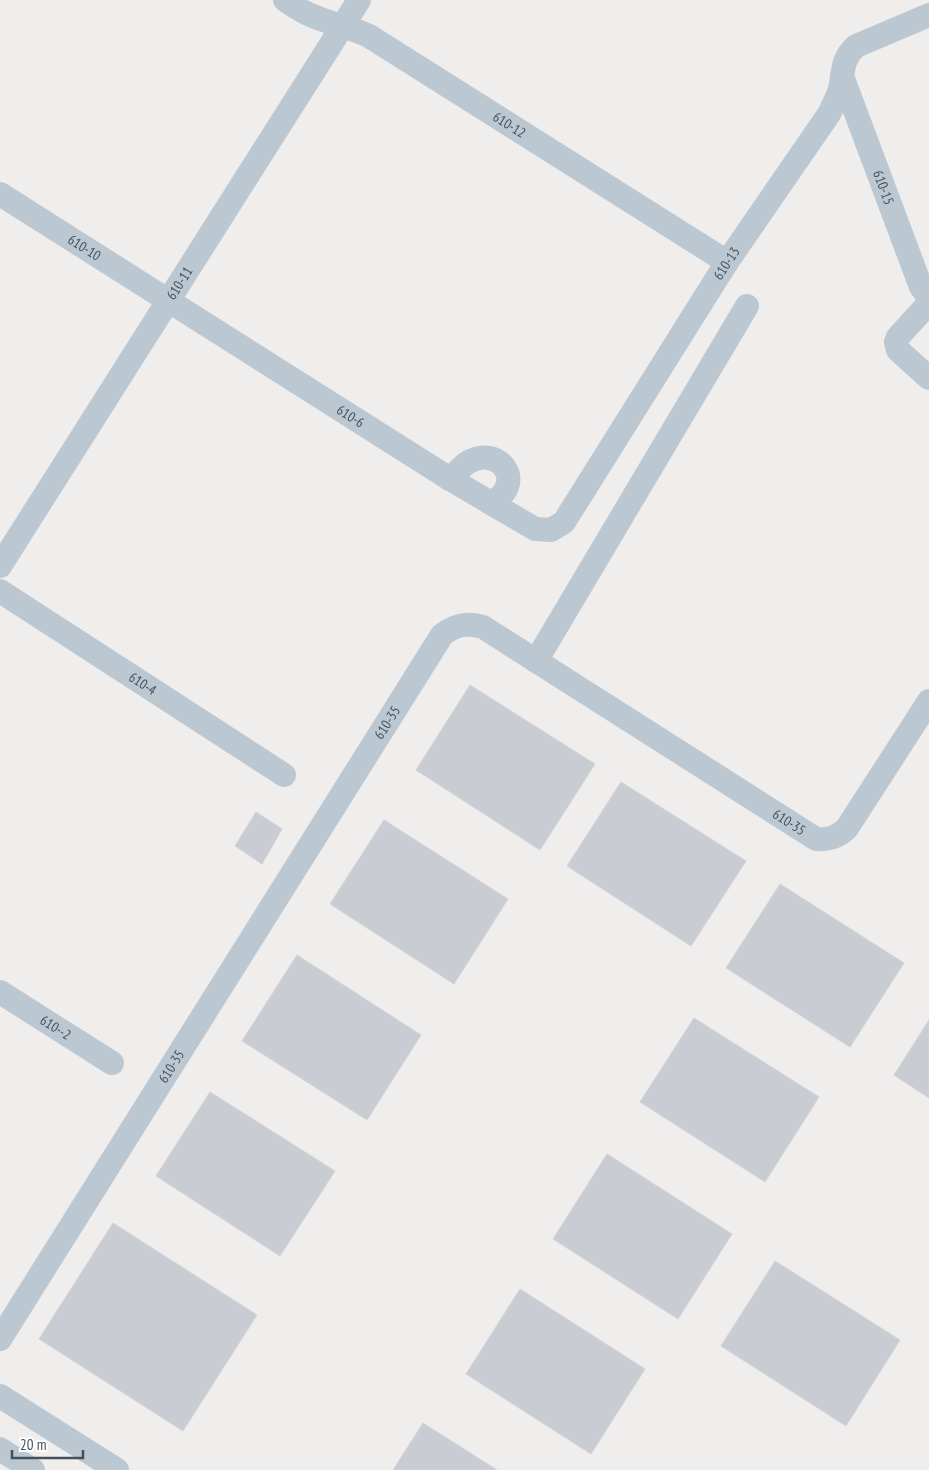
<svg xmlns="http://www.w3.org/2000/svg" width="929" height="1470" font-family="'PT Sans Narrow',sans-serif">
<rect width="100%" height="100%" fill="#f0eded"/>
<path fill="#c9ccd2" stroke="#d1d3d9" d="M470,685L595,764L540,850L416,770Z
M621,782L746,861L691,946L567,866Z
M256,812L282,829L262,864L235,846Z
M384,820L508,899L454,984L330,904Z
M780,884L904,963L850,1047L726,968Z
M297,955L421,1035L367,1120L242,1041Z
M694,1018L819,1097L765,1182L640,1102Z
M929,1020V1098L894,1075Z
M210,1092L335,1171L280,1256L156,1176Z
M607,1154L732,1234L678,1319L553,1239Z
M113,1223L257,1315L183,1431L39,1339Z
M775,1261L900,1340L846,1426L721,1346Z
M520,1289L645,1369L591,1454L466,1374Z
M423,1423L497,1470H393Z"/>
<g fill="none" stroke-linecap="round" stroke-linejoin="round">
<g stroke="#bcc8d1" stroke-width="24">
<path id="s1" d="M285,0C294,6 302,12 313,16C331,24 351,27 369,36L727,262"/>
<path id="s2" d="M842,76L921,287L929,297"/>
<path id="s3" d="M0,194L450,479L535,529L551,530L564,522L727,262L829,114C833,106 837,98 840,89C844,71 841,60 856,46L929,15"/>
<path d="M929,303L898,337L896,342L898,350L929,378"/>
<path d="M450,479C456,474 461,467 467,463C497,443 529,482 491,503"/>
<path id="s4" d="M0,566L359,0"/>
<path id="s5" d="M0,591L284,775"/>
<path d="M536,661L747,306"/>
<path id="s6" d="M0,992L112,1063"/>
<path id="s7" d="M0,1339L442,635C455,625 467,622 483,627L816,839C829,840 838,837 847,828L929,701"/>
<path d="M0,1396L117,1470"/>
<path d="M0,1449L33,1470"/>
</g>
</g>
<g text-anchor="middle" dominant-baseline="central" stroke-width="4.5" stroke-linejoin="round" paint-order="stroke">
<g font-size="14" fill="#44515c" stroke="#fff">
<text stroke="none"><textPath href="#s1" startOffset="258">610-12</textPath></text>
<text stroke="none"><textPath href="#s2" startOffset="119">610-15</textPath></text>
<text stroke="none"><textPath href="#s3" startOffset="100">610-10</textPath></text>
<text stroke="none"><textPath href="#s3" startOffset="968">610-13</textPath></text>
<text stroke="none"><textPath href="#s4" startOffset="335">610-11</textPath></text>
<text stroke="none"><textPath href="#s3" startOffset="415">610-6</textPath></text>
<text stroke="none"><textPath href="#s5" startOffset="170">610-4</textPath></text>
<text stroke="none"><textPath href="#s7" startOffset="728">610-35</textPath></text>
<text stroke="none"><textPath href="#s7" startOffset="1238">610-35</textPath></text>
<text stroke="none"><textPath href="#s6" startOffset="66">610--2</textPath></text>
<text stroke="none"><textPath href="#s7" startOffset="322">610-35</textPath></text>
</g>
</g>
<path d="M12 1450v8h71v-8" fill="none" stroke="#44515c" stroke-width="2.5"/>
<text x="20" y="1450" font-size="15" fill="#44515c" stroke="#ffffff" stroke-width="4" paint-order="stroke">20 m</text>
</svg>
